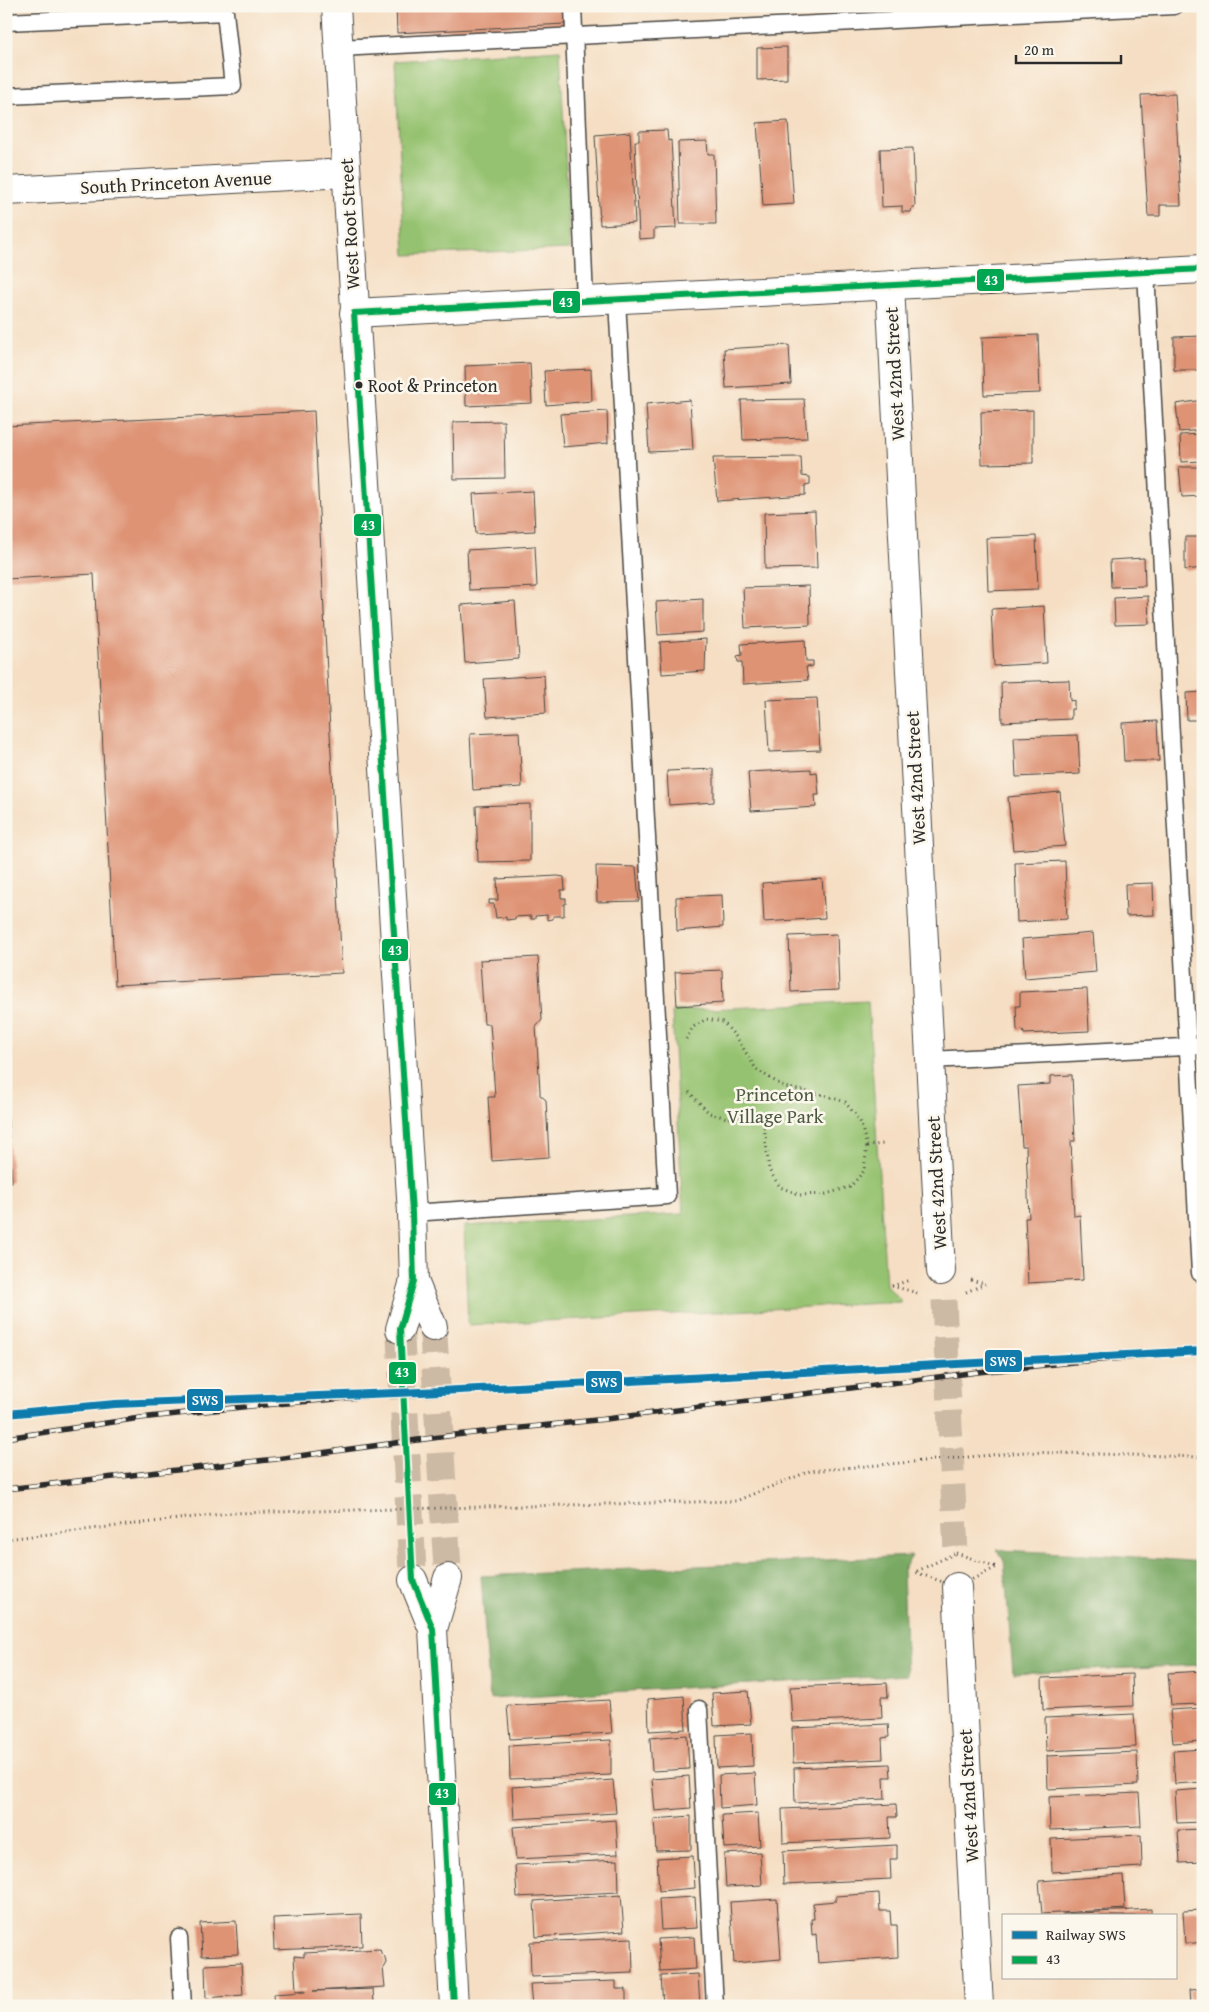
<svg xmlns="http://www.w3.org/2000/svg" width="1209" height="2012" font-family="'Gentium Book Plus',serif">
<rect width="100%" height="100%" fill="#fbf7ec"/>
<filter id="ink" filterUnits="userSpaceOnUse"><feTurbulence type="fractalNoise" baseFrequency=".02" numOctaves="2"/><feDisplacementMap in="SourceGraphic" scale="10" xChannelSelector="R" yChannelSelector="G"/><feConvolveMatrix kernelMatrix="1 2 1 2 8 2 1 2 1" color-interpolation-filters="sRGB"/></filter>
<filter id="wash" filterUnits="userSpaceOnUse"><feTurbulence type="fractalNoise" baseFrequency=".0096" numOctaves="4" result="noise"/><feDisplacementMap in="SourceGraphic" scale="20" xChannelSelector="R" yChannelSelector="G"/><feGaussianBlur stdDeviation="1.12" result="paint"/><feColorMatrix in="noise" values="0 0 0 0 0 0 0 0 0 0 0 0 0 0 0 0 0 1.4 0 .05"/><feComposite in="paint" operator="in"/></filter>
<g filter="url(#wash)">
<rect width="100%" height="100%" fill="#f5dec3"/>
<path fill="#95c270" stroke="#60764e" d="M560,50L570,249L405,255L395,61Z
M868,1001L886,1285L902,1302L468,1325L464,1226L683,1214L672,1011Z"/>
<path fill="#78a862" stroke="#526a46" d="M997,1550L1107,1555L1203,1562V1665L1013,1673L1004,1560Z
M912,1556L903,1570L907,1675L490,1699L481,1576Z"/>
<g id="blocks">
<path fill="#de9375" d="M396,6H564L565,24L397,33Z
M787,47V79L757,80V48Z
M1175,94L1181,205H1160V216H1148L1141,95Z
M788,121L794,204L763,206L757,123Z
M667,130L668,141L671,140L676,228L654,229V238L639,239L635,141H639V131Z
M630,132L635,223L600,225L595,135Z
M707,141L708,154H714L716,224H680L678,142Z
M913,148L915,207H912L911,212H902V206L882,207L880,149Z
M1038,335L1040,393L984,395L982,337Z
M1203,336V370H1174V337Z
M789,345L791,384L726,388L724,349Z
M530,363L532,403L466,406L465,366Z
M591,369L592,401L546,405L544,371Z
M1203,394V430L1179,432L1176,404L1203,400L1201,395Z
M804,399L807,438L743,440L741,400Z
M690,400L693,450L649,452L646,404Z
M1033,410V463L982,464L981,412Z
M314,411L342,973L115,985L94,574L6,579V426Z
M607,411L608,443L563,447L560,414Z
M504,421L505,478L454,479L453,422Z
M1203,434V461L1181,462L1180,435Z
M801,457L802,476L810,477V484L805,485V495L717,501L713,458Z
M1179,467H1203V496L1182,497Z
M533,491L535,531L476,534L473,494Z
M815,511L817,568L765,569L764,513Z
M1036,536L1038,589L988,591L986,538Z
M1185,537H1203V568L1185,570Z
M535,546L537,587L469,590L467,550Z
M1144,558L1145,586L1111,587L1110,560Z
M809,586L810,625L745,628L743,588Z
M1148,596L1149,624L1115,625L1114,598Z
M703,599V632L658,635L656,602Z
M515,601L519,659L465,663L461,605Z
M1044,606L1047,663L994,666L991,609Z
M706,639L705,671L662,674L660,642Z
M805,640L806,661H813V666L806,667L808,680L743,684L742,662H738L737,656L742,655L741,644Z
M544,675L546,713L487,717L484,679Z
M1069,680L1070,701L1074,700V709H1071V719L1002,722L1001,682Z
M1203,692V720H1187L1186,693Z
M817,698L820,750L769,752L766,700Z
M1157,721L1159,761H1124L1122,723Z
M519,732L522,787L473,790L470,734Z
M1078,735L1080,774L1016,777L1014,737Z
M714,769V802L669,805L667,771Z
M811,769V773L817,772L819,795H815L816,807L751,811L748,772Z
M1060,792L1065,846L1013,850L1008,797Z
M530,804V861L478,862L476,806Z
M1065,861L1067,919L1017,922L1015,863Z
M596,866L636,867L639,901L597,902Z
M558,876L564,877L565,890H561V898H566V904H564V916H553V919L547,920V915L535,916V919H531V916L515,917V919L506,920V917L496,918L494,904H489V900H498L497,879Z
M822,879L825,918L764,922L762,883Z
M1153,883L1154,915L1126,916L1125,884Z
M722,895L723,927L677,931L676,897Z
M1093,933L1096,972L1025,978L1022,939Z
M837,934L839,990L791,992L789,936Z
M538,957L542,1020L536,1027L540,1091V1095L546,1100L549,1157L492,1161L488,1097H495L492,1049L490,1024H484L480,960Z
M722,970L723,1003L677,1006L675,972Z
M1087,989L1089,1031L1024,1034L1023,1030L1017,1031L1016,1006H1020V992Z
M1072,1075L1075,1141H1071L1074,1216L1080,1215L1083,1280L1028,1283L1025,1218H1029L1026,1146H1022L1018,1086L1050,1084V1076Z
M6,1119H8L12,1182L6,1183Z
M1203,1671V1704L1171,1705L1168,1673Z
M1132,1674L1133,1706L1043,1710L1042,1678Z
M887,1683L888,1697H881L882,1718L792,1722L790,1687Z
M748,1691L751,1724L714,1726L712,1693Z
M684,1696L686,1729L649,1731L648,1699Z
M609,1700L612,1733L510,1739L507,1706Z
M1203,1708V1741L1173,1743L1170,1710Z
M1134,1714L1136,1747L1046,1751L1045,1718Z
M888,1724L889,1737L882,1738L883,1759L793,1763L792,1728Z
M752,1733L753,1766L717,1768L716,1735Z
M687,1735L689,1769L652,1771L650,1738Z
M611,1740V1775L510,1779L509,1746Z
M1203,1749V1782L1175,1784L1173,1751Z
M1137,1752L1138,1785L1048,1789L1047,1756Z
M890,1764L891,1777H884L885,1799L795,1803L794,1768Z
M755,1773L757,1805L720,1808L719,1775Z
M689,1776L691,1808L655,1811L652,1779Z
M613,1780L616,1813L514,1819L512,1787Z
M1203,1789V1822L1177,1823L1175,1791Z
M1139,1793L1141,1826L1050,1830L1049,1797Z
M896,1804L897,1817H889L890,1838L783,1843L782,1809Z
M758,1813L760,1846L724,1848L722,1815Z
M691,1816V1850L656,1851L654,1819Z
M616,1820L618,1854L516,1859L513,1827Z
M1203,1829V1862L1180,1863L1178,1830Z
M1141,1835L1142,1867L1052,1872L1051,1839Z
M897,1845V1859H890L891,1879L784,1884L783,1851Z
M760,1852L762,1885L726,1887L724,1854Z
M693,1856L695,1888L659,1891L657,1858Z
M618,1860L619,1892L517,1897L515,1865Z
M1123,1875L1125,1909L1042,1914L1039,1881Z
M879,1893L880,1911H890L891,1925H897L898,1957L818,1963L816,1934L812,1935L811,1919H814L813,1903L836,1901V1896Z
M621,1895L624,1931L536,1937L534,1901Z
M695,1897L697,1928L661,1930L659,1899Z
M777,1899L781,1959L734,1963L730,1902Z
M1151,1909V1916H1063V1914Z
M1203,1910V1942L1185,1944L1183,1911Z
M361,1914L362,1946L274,1950L273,1918Z
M236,1921L238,1954L202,1956L200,1923Z
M694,1937L696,1969L660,1971L658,1939Z
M632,1938L633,1973L531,1977L530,1942Z
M380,1949L381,1953L385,1957L386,1963L383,1968L385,1987L313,1991L373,1989L374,2003H378V2006H274L273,1994L305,1992V1990L296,1991L294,1956L304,1957V1953Z
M241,1963L243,1995L206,1998L205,1965Z
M698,1974L700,2006H663L661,1976Z
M616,1981V1989H626V2002L616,2001L617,2006H532L530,1984Z
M1203,1989V2006H1190L1189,1990Z
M131,2002V2006H75V2004Z
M243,2003V2006H205V2004Z"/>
</g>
</g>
<g filter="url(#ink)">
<use href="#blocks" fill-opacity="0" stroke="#494642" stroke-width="1"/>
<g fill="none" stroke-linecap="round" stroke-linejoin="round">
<path stroke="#cdbaa5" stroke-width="25" stroke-dasharray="25 12" stroke-linecap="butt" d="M944,1300L956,1553"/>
<path stroke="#cdbaa5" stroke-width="28" stroke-dasharray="28 14" stroke-linecap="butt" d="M433,1327L448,1578
M400,1329L413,1580"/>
<defs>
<path id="service" d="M573,6L585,301
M6,22L225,12L233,86L6,96
M339,48L1174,6
M1146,272L1200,1273
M930,1060L1203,1046
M412,1213L667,1196L617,300
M699,1709L715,2006
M179,1938L183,2006"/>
<path id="minor" d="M6,191L346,173
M890,285L941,1271
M354,313L1203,269
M957,1587L979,2006"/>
<path id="tertiary" d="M336,6L412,1213L414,1281L400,1329
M414,1281L433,1327
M448,1578L433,1629L454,2006
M413,1580L433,1629"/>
</defs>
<use href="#service" stroke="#494642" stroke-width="19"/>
<use href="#minor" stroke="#494642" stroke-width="30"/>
<use href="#tertiary" stroke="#494642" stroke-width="30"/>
<path stroke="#494642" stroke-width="3" stroke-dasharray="1 4" stroke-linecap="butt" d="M686,1039L693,1027L706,1019L723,1022L737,1038L756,1069L784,1087L824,1095L845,1102L860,1121L867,1146L883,1144
M689,1092L709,1113L727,1118L763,1116L769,1170L780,1187L800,1195L826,1194L850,1187L864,1171L867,1146
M971,1280L985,1284
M892,1286L918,1293
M892,1286L910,1280
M966,1292L985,1284
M6,1539L230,1513L736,1501L810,1471L1025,1452L1203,1457
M956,1553L997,1567L957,1587L915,1572Z"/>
<use href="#service" stroke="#fff" stroke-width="16"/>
<use href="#minor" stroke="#fff" stroke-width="28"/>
<use href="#tertiary" stroke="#fff" stroke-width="28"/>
<defs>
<path id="rail" d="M6,1438L140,1418L251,1406L421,1392
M6,1489L276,1459L455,1435L606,1419L978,1372L1073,1362L1203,1352"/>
</defs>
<use href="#rail" stroke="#2b2b2b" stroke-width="5.5"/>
<use href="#rail" stroke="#fbf7ec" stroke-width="4" stroke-dasharray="11" stroke-linecap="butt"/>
<defs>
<path id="bus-1" d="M354,313L412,1213L414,1281L400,1329L413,1580L433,1629L454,2006
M354,313L1203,269"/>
</defs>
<use href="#bus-1" stroke="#fbf7ec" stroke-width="10"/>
<use href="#bus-1" stroke="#00a651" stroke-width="6"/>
<defs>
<path id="rail-1" d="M6,1414L115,1404L421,1392L1203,1351"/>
</defs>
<use href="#rail-1" stroke="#fbf7ec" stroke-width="11"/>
<use href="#rail-1" stroke="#117bac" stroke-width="8"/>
</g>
</g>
<circle fill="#2b2b2b" stroke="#fbf7ec" stroke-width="2" cx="359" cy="385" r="4.5"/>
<g text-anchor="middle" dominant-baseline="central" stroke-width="5" stroke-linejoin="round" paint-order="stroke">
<g font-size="18" fill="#2b2b2b" stroke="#fbf7ec" text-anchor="start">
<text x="368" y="385">Root &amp; Princeton</text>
</g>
<g font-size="19" fill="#2b2b2b" stroke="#fbf7ec">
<text transform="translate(176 182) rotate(-3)">South Princeton Avenue</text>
<text transform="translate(349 224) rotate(-93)">West Root Street</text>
<text transform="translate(894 374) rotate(-93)">West 42nd Street</text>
<text transform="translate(915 778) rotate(-93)">West 42nd Street</text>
<text transform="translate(936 1183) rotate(-93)">West 42nd Street</text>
<text transform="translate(968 1796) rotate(-93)">West 42nd Street</text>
</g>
<g font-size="19" fill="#4b5840" stroke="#fbf7ec">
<text x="775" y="1094">Princeton<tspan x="775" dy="22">Village Park</tspan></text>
</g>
</g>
<g stroke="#fbf7ec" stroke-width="2">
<rect x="976" y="268" width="29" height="24" rx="5" fill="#00a651"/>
<rect x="552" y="290" width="29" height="24" rx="5" fill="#00a651"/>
<rect x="353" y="513" width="29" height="24" rx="5" fill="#00a651"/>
<rect x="381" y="938" width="28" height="24" rx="5" fill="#00a651"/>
<rect x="984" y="1349" width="39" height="24" rx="5" fill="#117bac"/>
<rect x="388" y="1361" width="29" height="24" rx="5" fill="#00a651"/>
<rect x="585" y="1370" width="38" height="24" rx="5" fill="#117bac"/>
<rect x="186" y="1388" width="38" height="24" rx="5" fill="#117bac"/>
<rect x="428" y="1782" width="29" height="24" rx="5" fill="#00a651"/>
</g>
<g font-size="14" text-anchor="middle" font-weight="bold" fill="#fff">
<text x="991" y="285">43</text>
<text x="566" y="307">43</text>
<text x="368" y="530">43</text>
<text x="395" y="955">43</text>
<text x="1003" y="1366">SWS</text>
<text x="402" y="1377">43</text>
<text x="604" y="1387">SWS</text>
<text x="205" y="1405">SWS</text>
<text x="442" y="1798">43</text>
</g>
<rect width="1209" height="2012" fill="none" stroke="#fbf7ec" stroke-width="25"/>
<rect x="1002" y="1914" width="175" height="65" fill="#fbf7ec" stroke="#a8a59f"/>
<rect x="1012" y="1931" width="25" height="8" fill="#117bac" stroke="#a8a59f"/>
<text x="1046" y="1940" font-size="15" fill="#2b2b2b">Railway SWS</text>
<rect x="1012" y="1956" width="25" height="8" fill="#00a651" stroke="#a8a59f"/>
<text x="1046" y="1964" font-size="15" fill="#2b2b2b">43</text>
<path d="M1016 55v8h105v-8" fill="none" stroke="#2b2b2b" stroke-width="2.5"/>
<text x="1024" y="55" font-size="15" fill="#2b2b2b" stroke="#fbf7ec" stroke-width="4" paint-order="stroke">20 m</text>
</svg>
